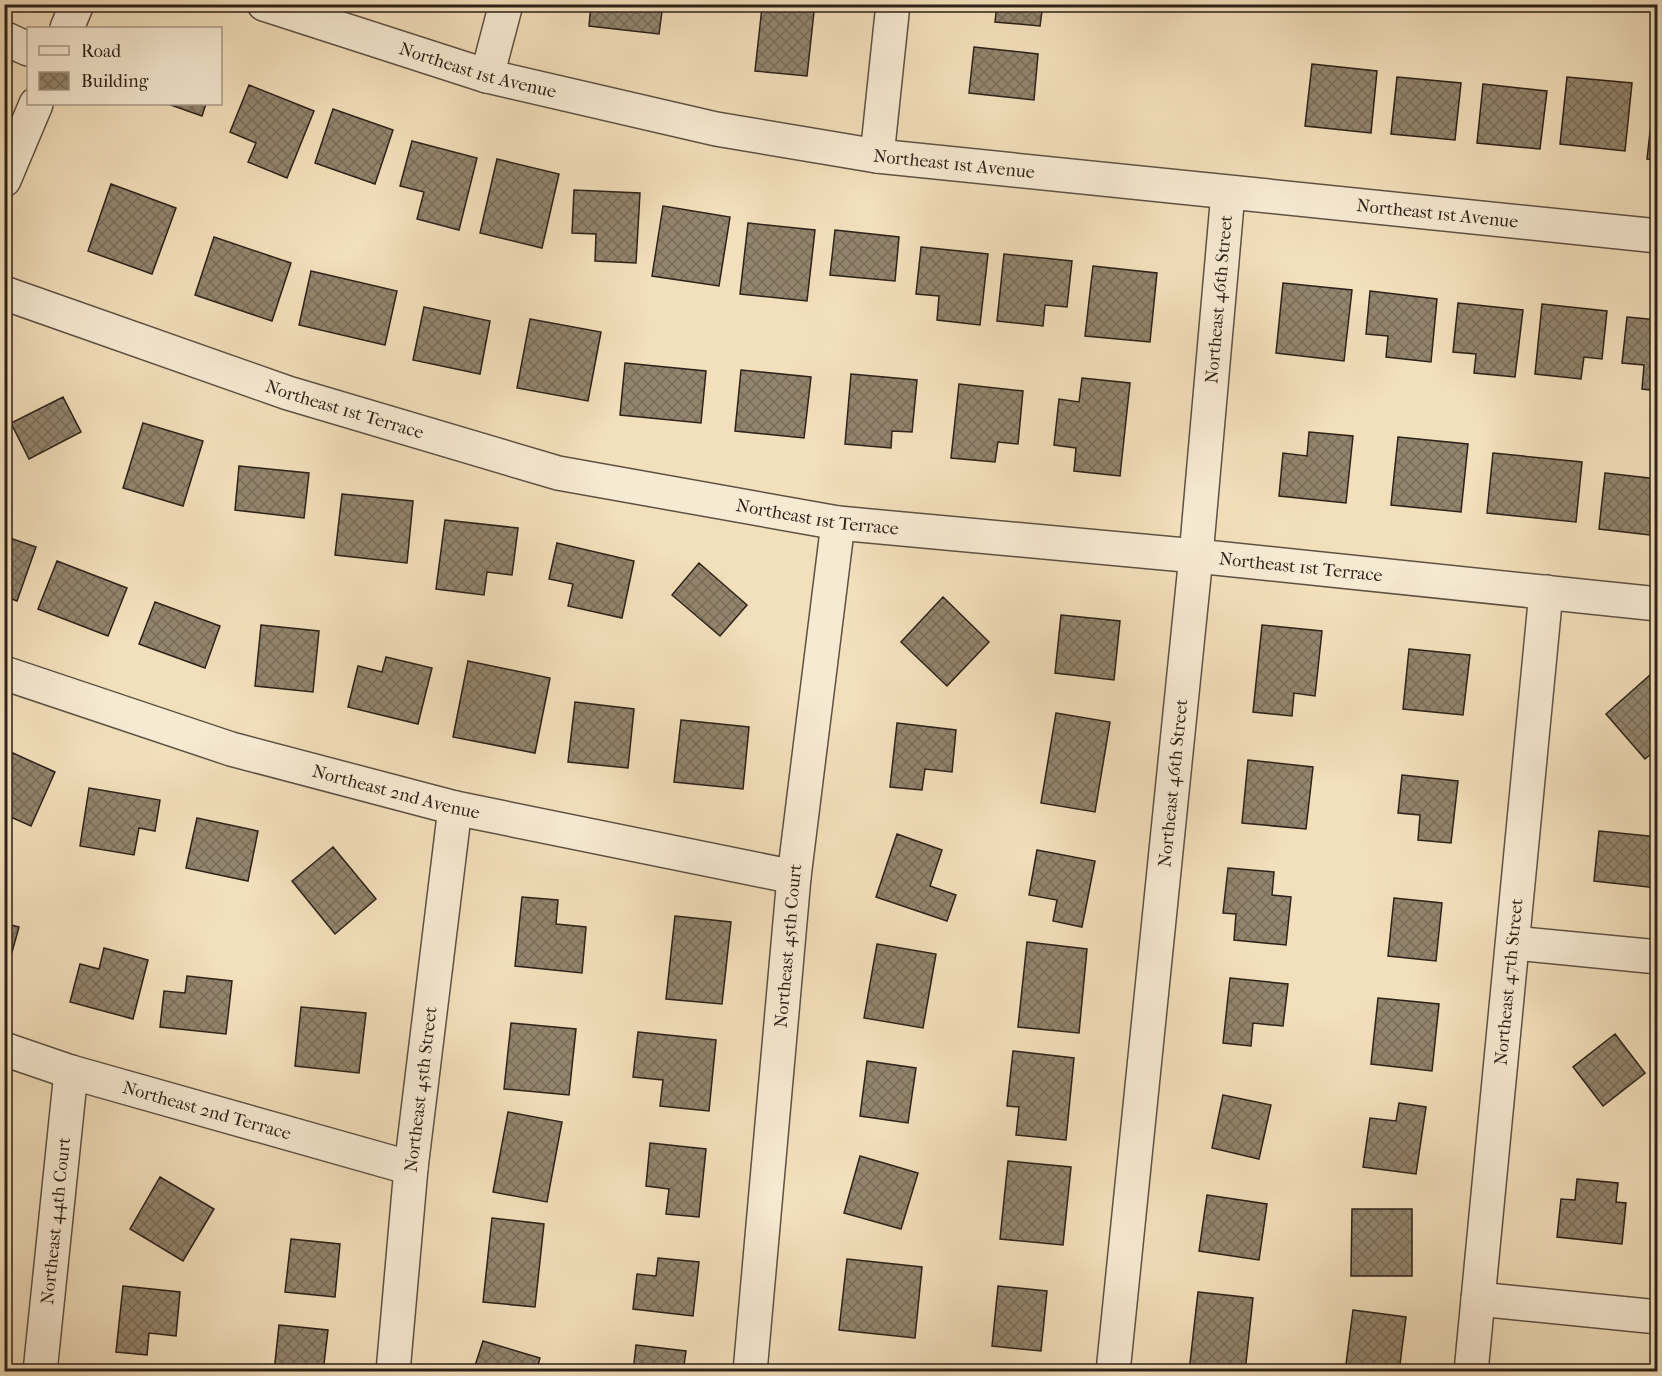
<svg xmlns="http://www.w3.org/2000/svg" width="1662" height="1376" font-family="'IM FELL French Canon',serif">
<defs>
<pattern id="building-cross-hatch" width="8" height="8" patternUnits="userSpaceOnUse" patternTransform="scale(1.5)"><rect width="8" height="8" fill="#93846d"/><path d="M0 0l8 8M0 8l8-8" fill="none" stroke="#786c59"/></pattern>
</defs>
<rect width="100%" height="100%" fill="#f2dfbb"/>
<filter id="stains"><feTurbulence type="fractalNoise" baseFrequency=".00333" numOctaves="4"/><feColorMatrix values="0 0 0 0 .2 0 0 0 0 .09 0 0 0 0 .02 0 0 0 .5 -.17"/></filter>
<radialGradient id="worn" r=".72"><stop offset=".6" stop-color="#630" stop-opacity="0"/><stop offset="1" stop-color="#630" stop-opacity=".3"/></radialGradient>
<path fill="url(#building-cross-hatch)" stroke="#2d2219" stroke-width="1.5" d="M591,4H663L659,34L589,26Z
M997,4H1043L1040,26L995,22Z
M762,7L814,12L807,76L755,71Z
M974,47L1038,54L1034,100L969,93Z
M1312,64L1377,71L1371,133L1305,126Z
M1397,77L1461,83L1455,140L1391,134Z
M1567,77L1632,83L1625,151L1560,144Z
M1483,84L1547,91L1540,149L1477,143Z
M249,85L314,111L287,178L248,162L256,143L230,132Z
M168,104H206L202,116Z
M333,109L393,130L375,184L315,163Z
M1652,114L1658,115V160L1647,159Z
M412,141L477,158L459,230L417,219L424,192L400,186Z
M497,159L559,174L542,248L480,233Z
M111,184L176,208L152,274L88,251Z
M574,190L640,193L636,263L595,261L596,234L572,233Z
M663,206L730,217L719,286L652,276Z
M748,223L815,230L807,301L740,294Z
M835,230L899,237L895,281L830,275Z
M214,237L291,263L272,321L195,295Z
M921,247L988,254L980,325L937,320L939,296L916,294Z
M1004,254L1072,261L1067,307L1045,305L1043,326L997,321Z
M1093,266L1157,273L1150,342L1085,336Z
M311,271L397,291L385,345L299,325Z
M1283,283L1352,290L1344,361L1276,353Z
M1370,291L1437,299L1431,362L1386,357L1388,336L1366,334Z
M1458,303L1523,310L1515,377L1474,373L1476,354L1453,352Z
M1542,304L1607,311L1602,359L1584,357L1581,379L1535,374Z
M424,307L490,321L480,374L413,360Z
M1627,317L1658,320V391L1642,389L1644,365L1622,363Z
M530,319L601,332L588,401L517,388Z
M625,363L706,371L701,423L620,415Z
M741,370L811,377L804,438L735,431Z
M851,374L917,380L912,432L892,431L891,448L845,444Z
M1082,378L1130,383L1120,476L1074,471L1076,448L1054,445L1059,399L1079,402Z
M959,384L1023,391L1018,444L998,442L995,462L951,458Z
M63,397L81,432L29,459L11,423Z
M143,423L203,441L183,506L123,488Z
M1309,432L1353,436L1346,503L1279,496L1283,453L1307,456Z
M1398,437L1468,444L1461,512L1391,505Z
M1493,453L1582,462L1576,522L1487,513Z
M239,466L309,473L304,518L235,510Z
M1605,473L1658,479V536L1599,529Z
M342,494L413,501L407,563L335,555Z
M445,520L518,528L512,575L487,572L484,595L436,589Z
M4,536L36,547L17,601L4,596Z
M557,543L634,561L622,618L568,606L573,584L549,579Z
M57,561L127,588L108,636L38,609Z
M699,563L747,605L720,636L672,595Z
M943,597L989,642L947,686L901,642Z
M155,602L220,626L205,668L139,644Z
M1061,615L1120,621L1114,680L1055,673Z
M261,625L319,631L313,692L255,686Z
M1262,625L1322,631L1315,696L1294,693L1292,716L1253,712Z
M1409,649L1470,655L1463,715L1403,709Z
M386,657L432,668L418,724L348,707L358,666L382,672Z
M468,661L550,678L535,753L453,737Z
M1658,668V748L1645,759L1606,714Z
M575,702L634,709L628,768L568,762Z
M1056,713L1110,722L1095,812L1041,803Z
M681,720L749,727L743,789L674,782Z
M897,723L956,730L952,772L925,769L922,790L890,787Z
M4,749L55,772L31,826L4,814Z
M1248,760L1313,767L1306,829L1242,823Z
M1402,775L1458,781L1451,843L1418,840L1420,815L1398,813Z
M89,788L160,800L155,831L139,828L134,855L80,846Z
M197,818L258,831L248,881L186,868Z
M1599,831L1658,837L1657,888L1594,881Z
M897,834L942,850L930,886L956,895L947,921L876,897Z
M333,847L376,899L335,934L292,881Z
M1037,850L1095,861L1082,927L1053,921L1057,900L1029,895Z
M1228,868L1274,872L1272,895L1291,897L1286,945L1234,940L1236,914L1223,913Z
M522,897L558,900L556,924L586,927L582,973L515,966Z
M1394,898L1442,903L1436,961L1388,956Z
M675,916L731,922L722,1004L666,999Z
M4,923L19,927L7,970L4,969Z
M1027,942L1087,949L1079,1033L1018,1027Z
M877,944L936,954L923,1028L864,1018Z
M104,948L148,960L133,1019L70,1002L80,964L99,969Z
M187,976L232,981L226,1034L160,1027L164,991L185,993Z
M1230,978L1288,984L1283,1026L1253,1023L1251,1046L1223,1043Z
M1378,998L1439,1004L1432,1071L1371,1064Z
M301,1007L366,1013L359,1073L295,1066Z
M511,1023L576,1029L569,1095L504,1089Z
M638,1032L716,1040L709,1111L660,1106L663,1080L633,1077Z
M1615,1034L1645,1073L1603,1106L1573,1067Z
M1013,1051L1074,1058L1066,1140L1016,1135L1019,1107L1007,1106Z
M867,1061L916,1068L908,1123L860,1116Z
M1223,1095L1271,1105L1259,1159L1212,1148Z
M1399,1103L1426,1107L1416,1174L1363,1167L1370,1118L1396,1121Z
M508,1112L562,1122L547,1202L493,1192Z
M650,1143L706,1149L699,1217L666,1214L669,1189L646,1186Z
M860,1156L918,1173L901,1229L844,1213Z
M1008,1161L1071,1167L1063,1245L1000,1239Z
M160,1177L214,1209L183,1261L130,1229Z
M1577,1179L1618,1183L1616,1202L1626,1203L1622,1244L1557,1237L1561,1199L1575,1200Z
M1207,1195L1267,1204L1259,1260L1199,1251Z
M1352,1209H1412V1276H1351Z
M492,1218L544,1224L535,1307L483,1302Z
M291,1239L340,1244L335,1297L285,1292Z
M658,1258L699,1262L693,1316L633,1309L637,1274L656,1276Z
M847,1259L922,1267L915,1338L839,1330Z
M123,1286L180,1292L176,1336L149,1333L147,1355L116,1352Z
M998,1286L1047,1291L1041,1351L992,1346Z
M1198,1292L1253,1298L1245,1372H1189Z
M1353,1310L1406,1317L1399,1372H1345Z
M279,1325L328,1330L323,1372H274Z
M483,1341L540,1358L536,1372H473Z
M636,1345L686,1351L683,1372H633Z"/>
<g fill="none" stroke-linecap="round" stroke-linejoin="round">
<defs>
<g id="minor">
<path id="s1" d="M264,4L487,76L716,129L877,156L1658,236"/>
<path d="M67,28L77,4"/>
<path d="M4,38L28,49"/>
<path d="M487,76L506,4"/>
<path d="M877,156L893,4"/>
<path d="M4,180L36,104"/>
<path id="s2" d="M4,293L288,393L558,473L838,523L1196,556L1658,604"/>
<path id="s3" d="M4,673L231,749L455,808L794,877"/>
<path d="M1514,943L1658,957"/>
<path id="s4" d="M4,1049L71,1072L411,1168"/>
<path d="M1478,1299L1658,1317"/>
<path id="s5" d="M40,1372L71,1072"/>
<path id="s6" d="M393,1372L411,1168L455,808"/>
<path id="s7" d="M750,1372L794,877L838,523"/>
<path id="s8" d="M1113,1372L1196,556L1228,193"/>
<path id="s9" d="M1471,1372L1546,592"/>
</g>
</defs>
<use href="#minor" stroke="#5e5142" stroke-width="36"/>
<use href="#minor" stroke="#f7ead3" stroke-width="33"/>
</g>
<g text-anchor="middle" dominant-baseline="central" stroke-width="4.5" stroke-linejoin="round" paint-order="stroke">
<g font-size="18" fill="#2d2219" stroke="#f7ead3">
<text stroke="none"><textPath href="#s1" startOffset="224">Northeast 1st Avenue</textPath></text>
<text stroke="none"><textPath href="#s1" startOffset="710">Northeast 1st Avenue</textPath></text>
<text stroke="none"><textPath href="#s1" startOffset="1196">Northeast 1st Avenue</textPath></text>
<text stroke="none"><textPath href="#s8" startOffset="1078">Northeast 46th Street</textPath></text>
<text stroke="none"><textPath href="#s2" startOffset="360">Northeast 1st Terrace</textPath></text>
<text stroke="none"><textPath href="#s2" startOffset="846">Northeast 1st Terrace</textPath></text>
<text stroke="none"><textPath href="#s2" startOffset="1332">Northeast 1st Terrace</textPath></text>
<text stroke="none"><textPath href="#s8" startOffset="592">Northeast 46th Street</textPath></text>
<text stroke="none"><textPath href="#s3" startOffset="410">Northeast 2nd Avenue</textPath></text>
<text stroke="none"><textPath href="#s7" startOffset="428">Northeast 45th Court</textPath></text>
<text stroke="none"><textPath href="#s9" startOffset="392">Northeast 47th Street</textPath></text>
<text stroke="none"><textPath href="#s6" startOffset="284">Northeast 45th Street</textPath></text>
<text stroke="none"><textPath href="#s4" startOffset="212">Northeast 2nd Terrace</textPath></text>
<text stroke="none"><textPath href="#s5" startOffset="152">Northeast 44th Court</textPath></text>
</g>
</g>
<rect width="1662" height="1376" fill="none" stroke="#f2dfbb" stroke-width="24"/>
<rect x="6" y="6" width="1650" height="1364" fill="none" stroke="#2d2219" stroke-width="3"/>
<rect x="12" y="12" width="1638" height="1352" fill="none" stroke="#2d2219" stroke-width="1.5"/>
<rect x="27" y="27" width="195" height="78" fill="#f7ead3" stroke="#a69a89" stroke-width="1.5"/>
<rect x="39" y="46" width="30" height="9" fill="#f7ead3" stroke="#a69a89" stroke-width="1.5"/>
<text x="81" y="57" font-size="18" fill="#2d2219">Road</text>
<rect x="39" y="72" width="30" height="18" fill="url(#building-cross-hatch)" stroke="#a69a89" stroke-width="1.5"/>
<text x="81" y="87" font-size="18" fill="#2d2219">Building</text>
<rect width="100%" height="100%" filter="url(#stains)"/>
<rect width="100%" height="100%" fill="url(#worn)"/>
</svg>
